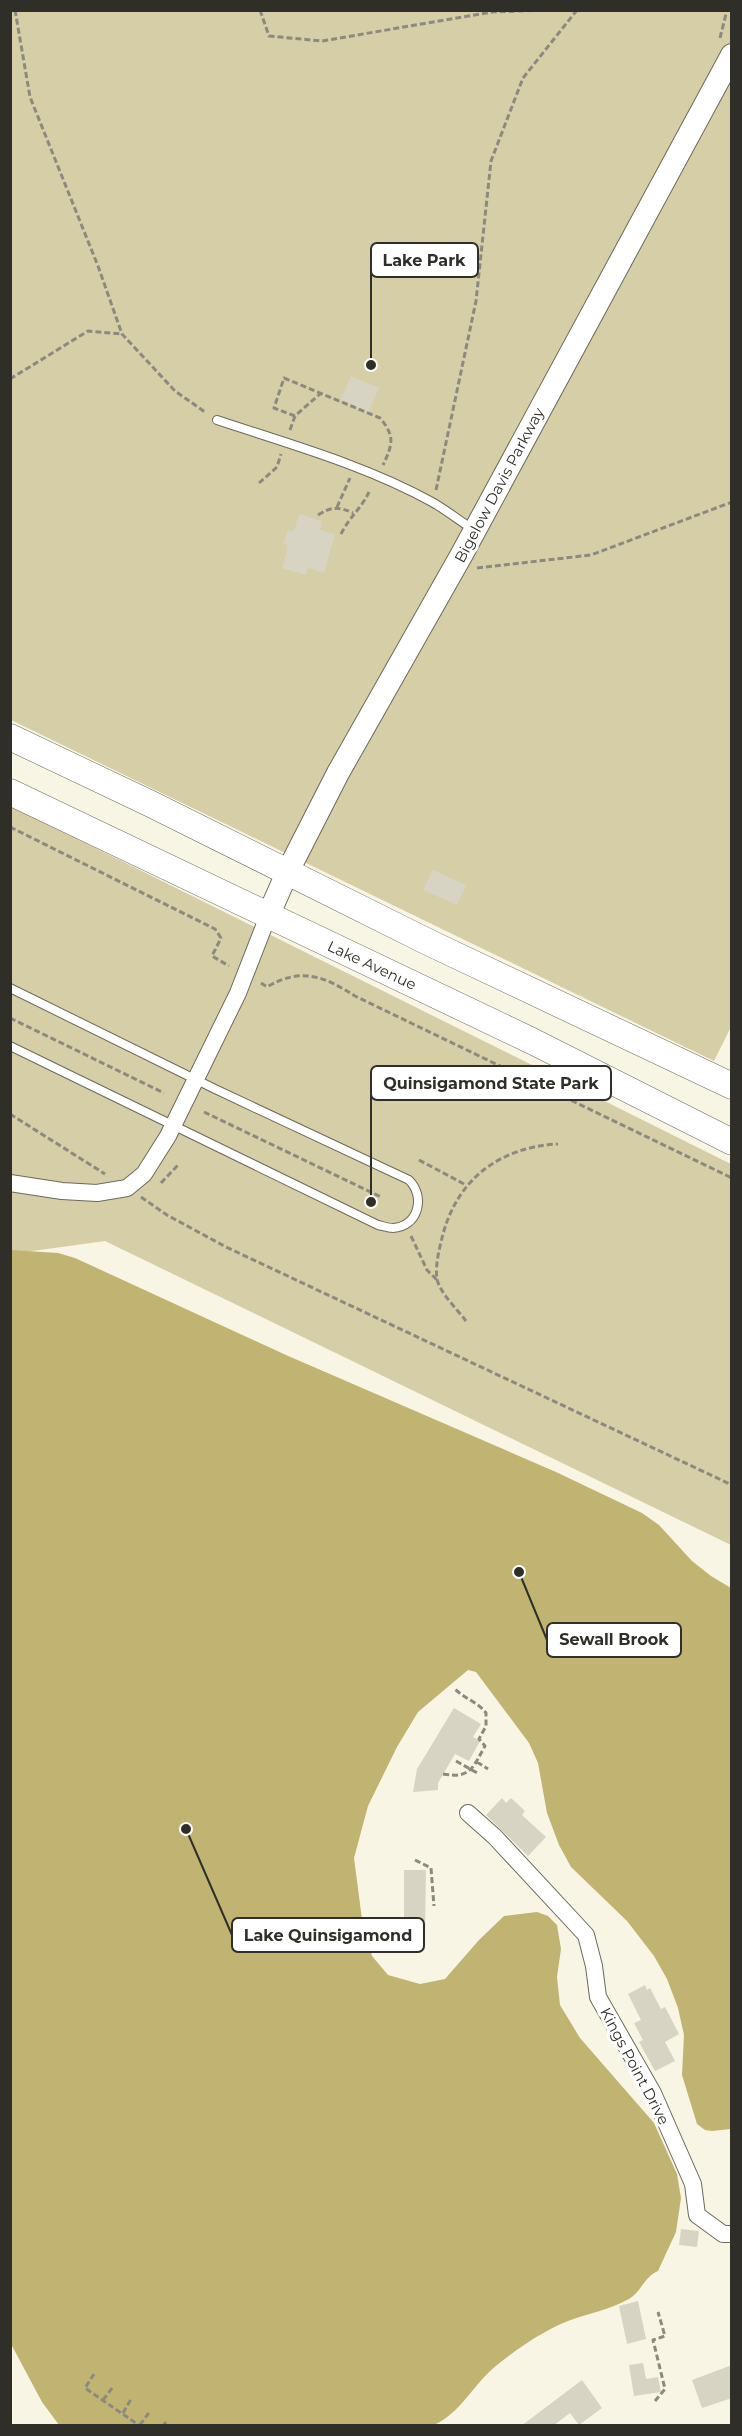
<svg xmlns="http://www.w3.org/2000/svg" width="742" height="2436" font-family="Montserrat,sans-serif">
<rect width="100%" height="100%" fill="#f8f5e4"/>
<path fill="#d5cea7" d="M11,11H731L732,1025L714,1061L11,720Z
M11,806L731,1164V1545L105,1241L11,1254Z"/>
<path fill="#c1b473" d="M11,1250L58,1253L75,1258L286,1355L556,1472L642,1513L659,1525L692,1561L711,1576L731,1588V2129L712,2131L705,2130L697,2124L682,2075L684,2035L678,2008L667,1979L654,1956L627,1921L571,1867L559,1845L547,1813L538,1763L529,1743L476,1672L468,1670L418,1712L397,1747L368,1806L354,1858L363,1927L369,1945L372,1956L388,1975L420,1984L445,1979L479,1940L504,1916L537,1912L548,1916L557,1925L561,1949L557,1977L560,2005L580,2038L654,2123L677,2174L681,2198L676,2232L658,2271C644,2277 641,2292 629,2299C609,2310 589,2313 568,2321C543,2331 518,2348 497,2365C474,2383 461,2413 434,2425H59L42,2402L11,2344Z"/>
<path fill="#d7d4c3" d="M351,376L379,388L369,412L340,400Z
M299,514L322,521L320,530L335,534L324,573L308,568L306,575L282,568L288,545L283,544L288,530L294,531Z
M433,870L466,885L457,905L423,890Z
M454,1708L481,1724L473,1737L480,1741L469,1761L455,1754L438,1783V1790L413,1792L417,1769Z
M502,1798L506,1803L511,1798L525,1811L522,1815L546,1837L528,1856L486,1815Z
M404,1870H426L425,1931H404Z
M645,1985L647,1990L650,1988L661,2009L665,2007L679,2034L665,2042L675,2061L655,2071L639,2042L643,2040L634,2023L641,2020L628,1994Z
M681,2229L699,2231L697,2247L679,2245Z
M638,2301L646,2339L627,2344L619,2306Z
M643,2363L646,2379L658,2377L661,2392L634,2396L629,2365Z
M732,2365V2398L702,2408L692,2380Z
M582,2380L602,2408L579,2425L570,2413L553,2426H521Z"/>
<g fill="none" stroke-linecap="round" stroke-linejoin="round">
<defs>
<path id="service" d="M217,420C289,444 365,465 432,502C446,510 460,521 474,530
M10,988L215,1089L409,1180C426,1197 418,1227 393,1228C388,1228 383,1226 378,1225L10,1046"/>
<path id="minor" d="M10,1183L62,1191L97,1193L127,1188L144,1174L168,1136L238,993L268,916
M468,1813L495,1837L586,1935L594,1966L598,1997L653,2093L693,2184L697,2215L723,2234H732"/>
<path id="secondary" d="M268,916L287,873L338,773L462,554L732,55"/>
<path id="primary" d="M10,737L151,804L430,943L732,1086
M10,792L532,1041L732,1142"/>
</defs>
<use href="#service" stroke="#6c6a5b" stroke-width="10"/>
<use href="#minor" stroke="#6c6a5b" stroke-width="18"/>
<use href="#secondary" stroke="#6c6a5b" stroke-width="24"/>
<use href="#primary" stroke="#6c6a5b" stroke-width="27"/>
<path stroke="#8c8a7f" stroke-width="3" stroke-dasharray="6 3" stroke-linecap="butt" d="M15,10L30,97L98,266L122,334L175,391L205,412
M260,10L269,36L322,41L492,12L547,10
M720,38L727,10
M10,379L88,331L122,334
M295,416L274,408L284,378L380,418C395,436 393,444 383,465
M290,430L295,416L321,393
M259,483L277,467L281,454
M436,490L476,301L491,161L523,78L577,10
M337,507L350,478
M318,515C331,507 338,506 353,513
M341,534C350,516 361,509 369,492
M477,568L591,555L732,502
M10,827L215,929L221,938L212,956L229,966
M261,983L267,987C301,967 324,976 355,996L732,1178
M10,1018L164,1093
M204,1112L381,1197
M10,1114L105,1174
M419,1160L466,1185
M161,1183L178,1165
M141,1197L167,1215L226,1247L732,1485
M411,1236L427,1270L437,1280
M466,1321C457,1309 440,1293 437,1279C435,1266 439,1250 442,1238C456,1180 499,1147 558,1144
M456,1761L479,1774
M477,1762L488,1769
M443,1774C471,1779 473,1767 485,1746L479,1739L486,1726V1713C478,1702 463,1698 454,1688
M415,1860L431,1868L434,1906
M94,2374L85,2388L140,2426
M103,2400L113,2387
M655,2401L665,2389L653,2340L665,2336L658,2312
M123,2413L131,2399
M140,2425L150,2411
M163,2426L166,2422"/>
<use href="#service" stroke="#fff" stroke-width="8"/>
<use href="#minor" stroke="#fff" stroke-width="16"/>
<use href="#secondary" stroke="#fff" stroke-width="22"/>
<use href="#primary" stroke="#fff" stroke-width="26"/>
</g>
<g text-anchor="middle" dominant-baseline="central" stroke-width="6" stroke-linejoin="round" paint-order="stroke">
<g font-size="15" fill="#2f2e28" stroke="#fff">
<text transform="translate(499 485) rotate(-62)">Bigelow Davis Parkway</text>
<text transform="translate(372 965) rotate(25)">Lake Avenue</text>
<text transform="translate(635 2066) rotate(62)">Kings Point Drive</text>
</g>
</g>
<path fill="none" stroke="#2f2e28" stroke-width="2" d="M371 365L371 260M371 1202L371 1083M519 1572L547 1640M186 1829L232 1935"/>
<g fill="#2f2e28" stroke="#fff" stroke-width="2">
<circle cx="371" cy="365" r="6"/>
<circle cx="371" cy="1202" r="6"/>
<circle cx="519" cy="1572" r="6"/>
<circle cx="186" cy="1829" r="6"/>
</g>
<g fill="#fff" stroke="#2f2e28" stroke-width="2">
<rect x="371" y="243" width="107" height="34" rx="6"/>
<rect x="371" y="1066" width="240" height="34" rx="6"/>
<rect x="547" y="1623" width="134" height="34" rx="6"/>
<rect x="232" y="1918" width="192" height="34" rx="6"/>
</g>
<g font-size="16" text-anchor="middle" font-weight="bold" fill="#2f2e28">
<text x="424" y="266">Lake Park</text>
<text x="491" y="1089">Quinsigamond State Park</text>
<text x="614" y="1645">Sewall Brook</text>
<text x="328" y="1941">Lake Quinsigamond</text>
</g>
<rect width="742" height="2436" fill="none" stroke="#2f2e28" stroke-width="24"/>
</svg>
